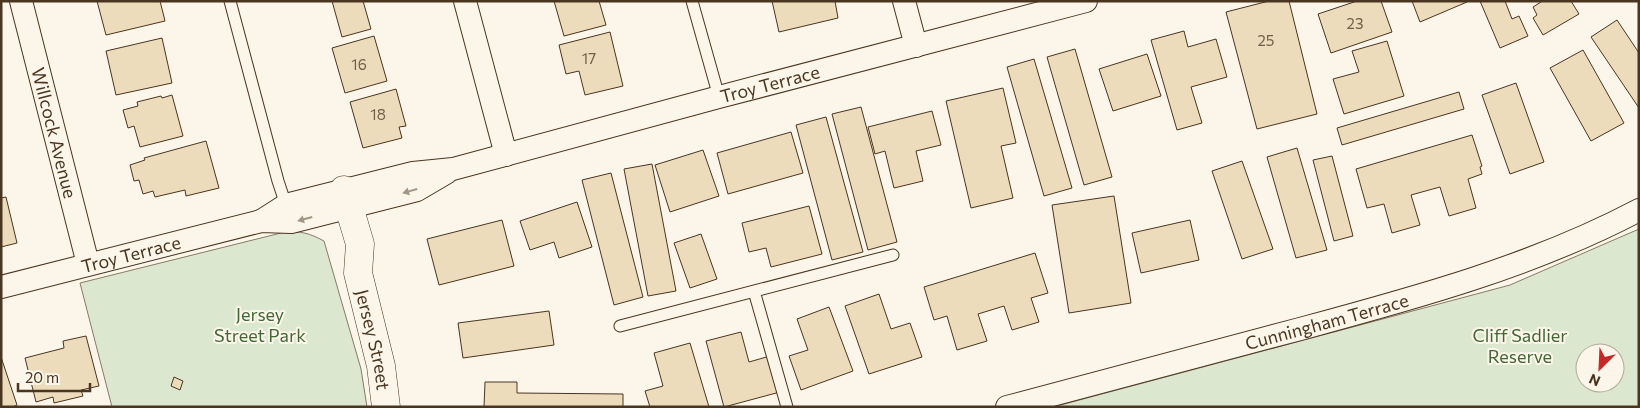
<svg xmlns="http://www.w3.org/2000/svg" width="1640" height="408" font-family="Commissioner,sans-serif">
<rect width="100%" height="100%" fill="#fbf6e9"/>
<path fill="#dce7d0" stroke="#887966" fill-rule="evenodd" d="M1639,229V407H1053L1510,285ZM1585,353H1615V383H1585Z
M285,232C301,231 309,233 324,241L361,369L367,407H112L80,283Z"/>
<path fill="#ecdcbc" stroke="#4a3520" d="M97,1H160L165,21L106,35Z
M332,1H363L371,29L342,37Z
M554,1H599L606,25L564,36Z
M772,1H835L838,18L779,32Z
M1269,1H1289L1317,114L1257,129L1226,12Z
M1357,1H1381L1392,32L1331,53L1318,14Z
M1412,1H1466L1467,2L1420,22Z
M1480,1H1505L1512,19L1519,16L1528,36L1500,48Z
M1540,1H1571L1579,14L1543,35L1533,18L1537,15L1533,7L1541,2Z
M1617,20L1639,53V108L1591,37Z
M1184,31L1188,47L1216,39L1227,77L1191,87L1202,123L1177,130L1151,40Z
M610,32L623,86L585,95L579,71L566,74L559,45Z
M374,36L387,81L345,93L332,48Z
M162,38L172,83L116,95L106,51Z
M1387,41L1404,96L1344,114L1333,79L1359,72L1352,51Z
M1075,49L1112,177L1084,185L1047,57Z
M1583,50L1624,123L1591,141L1550,68Z
M1147,54L1161,96L1113,111L1099,69Z
M1034,59L1072,188L1044,196L1007,67Z
M1516,83L1544,162L1510,174L1482,95Z
M1003,88L1016,143L1001,146L1013,198L971,208L946,101Z
M396,89L406,126L399,127L402,138L363,148L350,102Z
M1459,92L1464,109L1342,145L1337,128Z
M172,95L183,136L140,147L134,126L128,128L123,110L138,106L137,102L161,96L162,98Z
M861,107L897,242L868,250L832,114Z
M932,111L941,145L916,151L923,181L894,188L885,151L875,154L868,127Z
M826,117L863,252L832,260L796,125Z
M791,132L803,173L728,194L717,153Z
M1472,135L1482,166L1480,167L1482,174L1468,179L1476,208L1449,216L1440,187L1411,195L1420,225L1392,233L1384,204L1367,208L1356,169Z
M206,141L219,188L186,196L185,190L155,197L153,191L143,194L139,180L134,181L130,165L145,160L144,158Z
M1297,148L1327,250L1296,258L1267,157Z
M703,150L719,196L670,212L655,165Z
M1332,156L1353,236L1334,241L1313,160Z
M1242,161L1273,249L1242,259L1212,171Z
M652,164L676,291L648,296L624,169Z
M611,173L643,297L614,305L582,180Z
M1114,196L1131,303L1069,313L1052,205Z
M6,197L17,243L1,247V198Z
M577,202L592,247L559,258L554,242L530,250L520,221Z
M809,206L822,254L771,267L766,248L749,252L742,223Z
M502,220L514,266L439,285L427,239Z
M1190,220L1199,260L1141,273L1132,233Z
M701,234L717,279L690,288L674,243Z
M1035,253L1048,293L1031,298L1039,322L1012,330L1004,306L978,314L987,341L957,350L947,316L934,320L924,287Z
M879,294L891,329L910,323L922,357L869,374L845,306Z
M829,307L853,371L801,390L789,356L808,350L797,319Z
M549,311L554,345L463,358L458,323Z
M741,332L749,362L770,356L780,392L724,407L706,341Z
M86,336L99,386L81,390L83,396L54,403L53,397L36,402L25,358L64,348L63,341Z
M690,343L709,407H650L645,391L663,386L654,353Z
M1,357L17,405L13,407H1Z
M174,377L183,381L180,390L171,386Z
M485,382H517V393L623,394V407H484Z"/>
<g fill="none" stroke-linecap="round" stroke-linejoin="round">
<defs>
<path id="service" d="M230,1L278,181L286,205
M692,1L719,97
M754,291L787,407
M620,326L893,255"/>
<g id="minor">
<path id="s1" d="M21,1L88,264"/>
<path d="M465,1L506,155"/>
<path d="M904,1L916,46"/>
<path id="s2" d="M261,221L286,205L413,173L453,169L719,97L1086,1"/>
<path id="s3" d="M1,287L261,221L291,222L417,190L446,173"/>
<path id="s4" d="M1007,407C1104,381 1202,355 1300,329C1415,298 1533,266 1639,210"/>
</g>
<g id="tertiary">
<path id="s5" d="M344,190L360,244L358,273L381,366L386,407"/>
</g>
</defs>
<use href="#service" stroke="#4a3520" stroke-width="13"/>
<use href="#minor" stroke="#4a3520" stroke-width="24"/>
<use href="#tertiary" stroke="#4a3520" stroke-width="29"/>
<use href="#service" stroke="#fbf6e9" stroke-width="11"/>
<use href="#minor" stroke="#fbf6e9" stroke-width="22"/>
<use href="#tertiary" stroke="#fbf6e9" stroke-width="28"/>
</g>
<defs><path id="oneway-solid" d="M-6-.8H1V-3.2L6.5 0L1 3.2V.8H-6Z" transform="scale(1.25)"/></defs>
<g fill="#a29684">
<use href="#oneway-solid" transform="translate(410 191) rotate(164)"/>
<use href="#oneway-solid" transform="translate(305 219) rotate(165)"/>
</g>
<g text-anchor="middle" dominant-baseline="central" stroke-width="4" stroke-linejoin="round" paint-order="stroke">
<g font-size="15" fill="#725f47">
<text x="1355" y="23">23</text>
<text x="1266" y="40">25</text>
<text x="589" y="58">17</text>
<text x="359" y="64">16</text>
<text x="378" y="114">18</text>
</g>
<g font-size="18" fill="#4a3520" stroke="#fbf6e9">
<text stroke="none"><textPath href="#s2" startOffset="529">Troy Terrace</textPath></text>
<text stroke="none"><textPath href="#s1" startOffset="136">Willcock Avenue</textPath></text>
<text stroke="none"><textPath href="#s3" startOffset="134">Troy Terrace</textPath></text>
<text stroke="none"><textPath href="#s4" startOffset="331">Cunningham Terrace</textPath></text>
<text stroke="none"><textPath href="#s5" startOffset="154">Jersey Street</textPath></text>
</g>
<g font-size="18" fill="#436837" stroke="#fbf6e9">
<text x="260" y="314">Jersey<tspan x="260" dy="21">Street Park</tspan></text>
<text x="1520" y="335">Cliff Sadlier<tspan x="1520" dy="21">Reserve</tspan></text>
</g>
</g>
<rect width="1640" height="408" fill="none" stroke="#4a3520" stroke-width="5"/>
<g transform="translate(1600 368) rotate(204)"><circle r="24" fill="#fbf6e9" stroke="#b4a999"/>
<path d="M0-4L9 19L0 12L-9 19Z" fill="#c62828"/>
<text y="-8" font-size="14" font-weight="bold" text-anchor="middle" fill="#4a3520">N</text>
</g>
<path d="M18 383v8h72v-8" fill="none" stroke="#4a3520" stroke-width="2.5"/>
<text x="25" y="383" font-size="15" fill="#4a3520" stroke="#fbf6e9" stroke-width="4" paint-order="stroke">20 m</text>
</svg>
